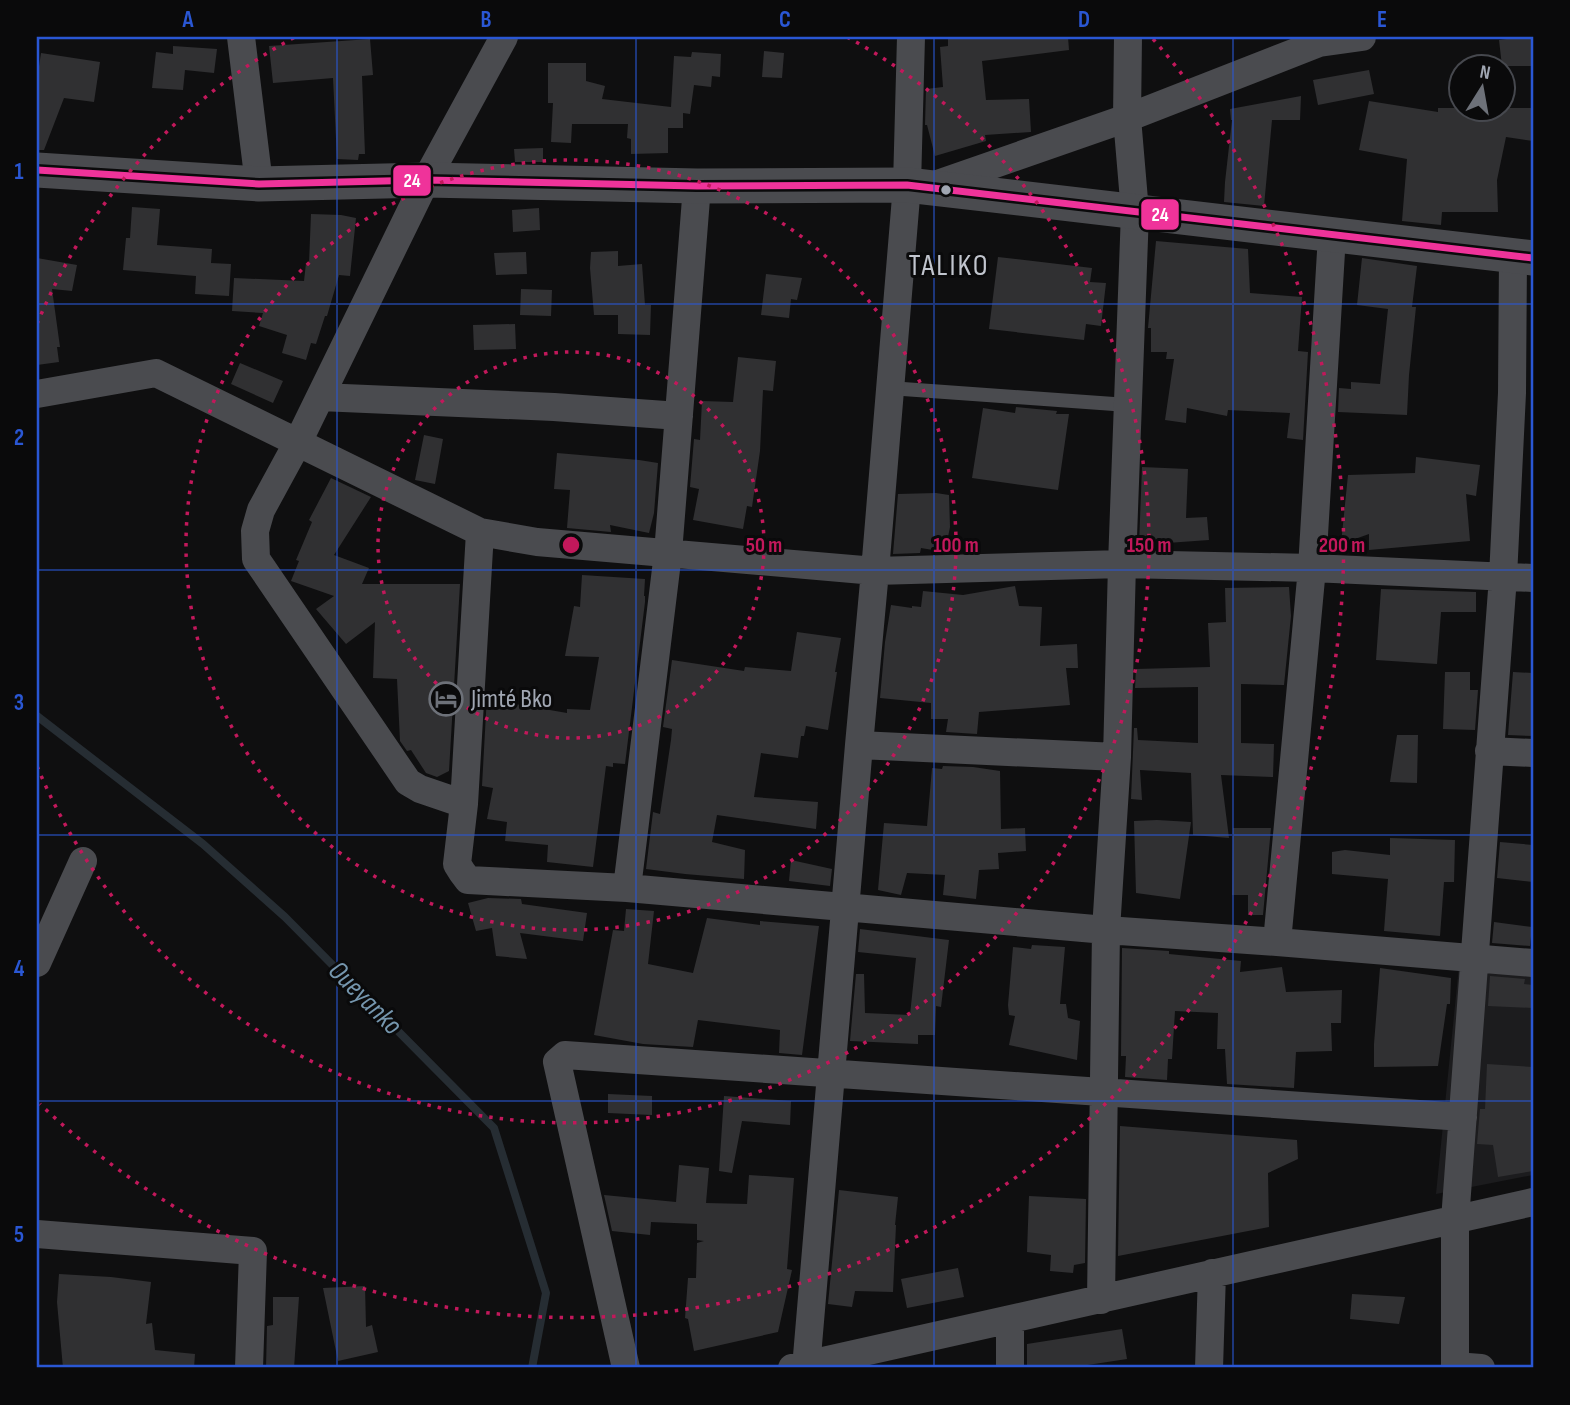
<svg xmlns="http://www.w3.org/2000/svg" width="1570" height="1405" font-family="'Sofia Sans Condensed',sans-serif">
<rect width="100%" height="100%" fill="#0f0f10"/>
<path fill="#1c1c1e" d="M1461,946L1533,952V1175L1436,1194Z"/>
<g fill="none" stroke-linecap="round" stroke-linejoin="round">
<path stroke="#262d33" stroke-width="8" d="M37,716L203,844L285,917L494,1128L546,1293L532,1368"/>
</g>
<path fill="#303032" d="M948,37H1068L1069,50L982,61L986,100L1029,99L1031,132L985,135L986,141L935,156L927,125H925L926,89L943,87L940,47L948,46Z
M1521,37H1533V66H1502L1499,40Z
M370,39L373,75L362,76L365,154H359L358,160L337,159L333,78L273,83L269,46Z
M173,46L217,49L214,73L185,70L183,90L152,88L156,52L173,54Z
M764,51L784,53L782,78L762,77Z
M692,52L721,54L720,77L712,76L711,87L694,85L690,114L683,113V128H668V153L631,154V139L627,138L628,124H572L571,143L551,142L553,103H548V63H586V81L605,86L602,99L671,107L674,56L691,57Z
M41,53L100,62L94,102L64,98L44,150H37V80Z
M1369,70L1374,94L1318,105L1313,80Z
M1301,96L1300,120H1272L1264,206L1224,202L1225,182L1232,120H1231L1230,109Z
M1369,101L1438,112V108H1533V141L1506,137L1497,180L1498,212H1442L1441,225L1402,221L1407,159L1359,150Z
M543,148V162H515L514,149Z
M132,207L160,209L157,245L212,249L211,263L231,264L229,296L195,294L196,276L123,270L126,238H130Z
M539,208L540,230L513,232L512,210Z
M311,214L341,215L356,218L350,276L339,275L327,316H325L316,344L311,343L306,360L282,353L287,335L259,326L263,313L232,311L234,278L304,281L306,263H309Z
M1156,241L1248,249L1250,293L1302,297L1298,351L1308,352L1303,440L1287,438L1290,413L1228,410L1227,416L1187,408L1186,423L1165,420L1174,359H1166L1167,352H1151V328H1148Z
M618,251V266L642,264L645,305H651L650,335L618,334V315H594L590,268L591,252Z
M526,252L527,274L496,275L494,253Z
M998,257L1092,268L1090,282L1106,283L1101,326L1086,324L1084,340L989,329Z
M37,258L77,265L72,291L52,289L60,347H57L59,362L37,365Z
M1362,258L1417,266L1412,307H1416L1409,375L1407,415L1338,412L1339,388L1351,389V382L1380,384L1388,309L1357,305Z
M766,274L802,278L797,300L791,299L789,318L761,315Z
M521,289L552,290L551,316L520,315Z
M515,324L516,349L474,350L473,325Z
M738,357L776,361L773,391L763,390L760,451L752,507L747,506L743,529L693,520L699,489L690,487L694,439L700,440L702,401L733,402Z
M240,363L283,381L273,403L231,384Z
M1016,407L1057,411L1056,414H1069L1058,490L972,478L983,408L1015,413Z
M424,435L443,439L435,484L415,480Z
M557,453L639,460L658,463L654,513L649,533L610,525L611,532L567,528L570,490L554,489Z
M1416,457L1480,465L1476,496L1466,494L1470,541L1369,550V534L1341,544L1348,475L1415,473Z
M1142,467L1188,469L1186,518L1207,517L1209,540L1139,545Z
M331,478L371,497L334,555L369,568L362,584H460L449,771L437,777L426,773L411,750L407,751L400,741L397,679L373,678L375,622L346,644L316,609L334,596L291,581L299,561L296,560L312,522L309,520Z
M936,493L949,495L950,527L945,552L921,548L920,553L893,554L898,494Z
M582,575L645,579L644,596H645V602L625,764L613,763V767L606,766L593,867L547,862L548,845L505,841L507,822L487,819L493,788L482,786L487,695L504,698L503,702L567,713V709L590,710L599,657L565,656L574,606L580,607Z
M1015,586L1019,606L1042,607L1040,646L1077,644L1078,668H1066L1070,705L979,712L977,734L946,732L948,719H931V703L880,698L885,642L891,605L912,608V606L921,607L923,591L963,595Z
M1289,587L1291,616L1284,685L1241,684V743L1274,744L1273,777L1221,775L1229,838L1193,835L1191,773L1140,770L1142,800L1131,799L1134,728H1137L1138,740L1198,743V687L1135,688L1136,669L1210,667L1208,623L1226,622L1225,588Z
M1381,589L1476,592V612H1441L1437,664L1376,660Z
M797,632L841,638L835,672H837L828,730L806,726L804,736H801L798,758L761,753L754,797L818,802L816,829L717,815L712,842L745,850L744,879L685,874L646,869L653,812L660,814L671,740L672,729L663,727L672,660L744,671L745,667L791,671Z
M1445,672H1470V690H1478L1475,730L1443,729Z
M1513,672L1533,673V736L1508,735Z
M1397,735H1418L1417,783L1390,782Z
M943,766L973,767L1000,771L1001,829L1025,828L1026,851L998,853L999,869L979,870L976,899L943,895L945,875L907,873L901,895L878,890L884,823L927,826L932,768L942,769Z
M1157,820L1191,822L1180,899L1136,893L1134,821Z
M1233,828H1271L1263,915H1248V895H1232Z
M1390,838L1455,840L1454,882H1444L1440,936L1384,931L1388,879L1332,874V852L1345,850L1390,855Z
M1500,842L1533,845V882L1497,878Z
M791,860L832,869L830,886L789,881Z
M488,898L521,899L522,904L587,913L583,941L520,933L527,959L496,956L492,928L476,931L468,903Z
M626,909L654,911L648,964L693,973L707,918L760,925V921L819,926L802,1055L779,1053L780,1030L698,1020L693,1047L643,1044L594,1035L613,930L624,931Z
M1494,922L1532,927L1530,946L1492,943Z
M860,929L949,940L941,1007L936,1006L935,1035H918V1044L850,1041L856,974H864L865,1013L910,1015L916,958L858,952Z
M1032,945L1065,947L1060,1004H1066L1068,1018L1080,1021L1077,1060L1009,1045L1015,1016L1009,1015L1008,1005L1013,947L1031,949Z
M1122,948L1169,951V954L1241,961L1240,972L1282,967L1286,992L1342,990L1341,1023H1331L1332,1051L1296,1052L1294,1088L1227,1084L1225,1049H1217L1218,1013L1175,1011L1172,1059H1168L1167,1080L1125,1077L1126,1056H1121Z
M1380,968L1451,978L1450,1004H1447L1438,1066L1374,1067V1044Z
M1490,976L1525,979L1524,984L1533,985V1008L1488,1006Z
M1487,1064L1533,1067V1171L1498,1177L1493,1145L1477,1144L1480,1109H1485Z
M608,1094L652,1096V1115L608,1113Z
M724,1096L791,1101L790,1125L742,1121L732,1173L719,1171Z
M1120,1126L1297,1140L1298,1159L1268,1173L1269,1227L1118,1256Z
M679,1165L709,1168L706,1203L747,1204L749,1175L794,1178L787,1269L792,1270L778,1332L694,1351L688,1319L685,1318L688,1278H696L697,1243L704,1241L697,1240V1224L651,1222L650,1235L612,1231L604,1195L676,1202Z
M839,1190L898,1197L895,1225H896L893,1292L855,1291L852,1307L828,1304Z
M1029,1196L1086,1199L1085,1263L1074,1265L1073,1273L1050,1271L1051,1255L1027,1252Z
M958,1268L964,1297L907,1308L901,1279Z
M59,1274L111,1277L151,1282L146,1324L152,1323L155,1350L195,1354L194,1368H63L57,1302Z
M365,1286L366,1327L372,1325L378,1352L338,1361L323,1288Z
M1352,1294L1405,1297L1399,1324L1350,1319Z
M273,1297H299L294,1368H266L267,1326L273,1325Z
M1122,1329L1127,1359L1068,1368H1027V1344Z"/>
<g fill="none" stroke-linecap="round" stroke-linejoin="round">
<path stroke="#4a4b4f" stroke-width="14" d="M889,388L1128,405"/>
<path stroke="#4a4b4f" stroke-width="28" d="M241,37L259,184
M929,187L1127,118L1319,43L1362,37
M37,394L156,373L480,532L537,542L875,571L1122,564L1312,568L1533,578
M320,397L554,407L679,416
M480,532L464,804L457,864L462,872L468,880L627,888L1106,930L1277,942L1533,963
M859,745L1117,757
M1489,751L1533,753
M464,804L420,789L408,782L256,559L255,531L261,510L298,442L426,180L504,37
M627,888L668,553L697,186
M1277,942L1312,568L1332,235
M37,963L83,861
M37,1234L253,1251L249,1368
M1101,1300L1106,930L1117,757L1122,564L1135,212L1127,118L1128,37
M1455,1366L1481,1368
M626,1368L557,1062L565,1055L1463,1117
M792,1368L1533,1202
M806,1368L859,745L875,571L907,185L911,37
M1010,1368V1320
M1209,1368L1212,1273
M1455,1368V1220L1503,577L1512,393L1513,256"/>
<path stroke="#4a4b4f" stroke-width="35" d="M37,170L259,184L426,180L697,186L907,185L1533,258"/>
<defs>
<path id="bus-1" d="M37,170L259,184L426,180L697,186L907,185L1533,258"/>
</defs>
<use href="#bus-1" stroke="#0a0a0b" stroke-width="12"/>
<use href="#bus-1" stroke="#ef339a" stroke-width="7"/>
</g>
<path fill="none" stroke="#2a57d4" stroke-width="2" stroke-opacity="0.55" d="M337,37V1368M636,37V1368M934,37V1368M1233,37V1368M37,304H1533M37,570H1533M37,835H1533M37,1101H1533"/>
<g fill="none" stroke="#c2185b" stroke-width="3.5" stroke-dasharray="3.5 7">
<circle cx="571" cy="545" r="193"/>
<circle cx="571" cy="545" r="385"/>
<path d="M37 324A578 578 0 0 1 295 37M847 37A578 578 0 1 1 37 766"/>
<path d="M1153 39A771 771 0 0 1 40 1104"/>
</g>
<defs>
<symbol id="hotel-ring" viewBox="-11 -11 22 22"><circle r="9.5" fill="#0a0a0b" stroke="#6d7179" stroke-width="1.5"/><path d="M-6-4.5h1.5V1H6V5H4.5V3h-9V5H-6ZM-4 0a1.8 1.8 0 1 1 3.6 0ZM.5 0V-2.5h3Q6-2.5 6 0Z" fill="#6d7179"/></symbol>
</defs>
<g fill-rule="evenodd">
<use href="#hotel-ring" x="427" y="680" width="38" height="38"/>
</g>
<circle fill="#a0a6b2" stroke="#0a0a0b" stroke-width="2.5" cx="946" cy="190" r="6"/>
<g text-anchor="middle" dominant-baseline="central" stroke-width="6" stroke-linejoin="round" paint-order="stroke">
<g font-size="26" fill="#a0a6b2" stroke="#0a0a0b" text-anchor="start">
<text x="471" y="699">Jimté Bko</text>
</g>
<g font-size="28" font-style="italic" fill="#7596ae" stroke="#0a0a0b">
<text transform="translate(365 998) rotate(45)">Oueyanko</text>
</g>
<g font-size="30" letter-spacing="2" fill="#c1c5ce" stroke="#0a0a0b">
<text x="949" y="266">TALIKO</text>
</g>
</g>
<circle cx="571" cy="545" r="10" fill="#c2185b" stroke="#0a0a0b" stroke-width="3.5"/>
<g font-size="21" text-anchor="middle" font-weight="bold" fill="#c2185b" stroke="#0a0a0b" stroke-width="6" stroke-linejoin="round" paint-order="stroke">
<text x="764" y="552">50 m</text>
<text x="956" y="552">100 m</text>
<text x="1149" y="552">150 m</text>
<text x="1342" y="552">200 m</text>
</g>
<g stroke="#0a0a0b" stroke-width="2.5">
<rect x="392" y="164" width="40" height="33" rx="7" fill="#ef339a"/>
<rect x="1140" y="198" width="40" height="33" rx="7" fill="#ef339a"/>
</g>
<g font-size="19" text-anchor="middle" font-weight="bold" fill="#fff">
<text x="412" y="187">24</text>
<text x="1160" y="221">24</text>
</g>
<rect width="1570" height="1405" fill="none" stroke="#0a0a0b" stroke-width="77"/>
<g transform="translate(1482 88) rotate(11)"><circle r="33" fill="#0a0a0b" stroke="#46484e" stroke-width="2"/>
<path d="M0-5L12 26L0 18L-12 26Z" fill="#6d7179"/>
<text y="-10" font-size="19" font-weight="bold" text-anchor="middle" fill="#a0a6b2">N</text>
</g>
<rect x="38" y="38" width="1494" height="1328" fill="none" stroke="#2a57d4" stroke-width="2.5"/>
<g font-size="23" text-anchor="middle" font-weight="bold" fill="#2a57d4">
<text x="188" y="27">A</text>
<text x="486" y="27">B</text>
<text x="785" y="27">C</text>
<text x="1084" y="27">D</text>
<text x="1382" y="27">E</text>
<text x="19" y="179">1</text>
<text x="19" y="445">2</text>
<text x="19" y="710">3</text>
<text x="19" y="976">4</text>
<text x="19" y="1242">5</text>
</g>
</svg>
